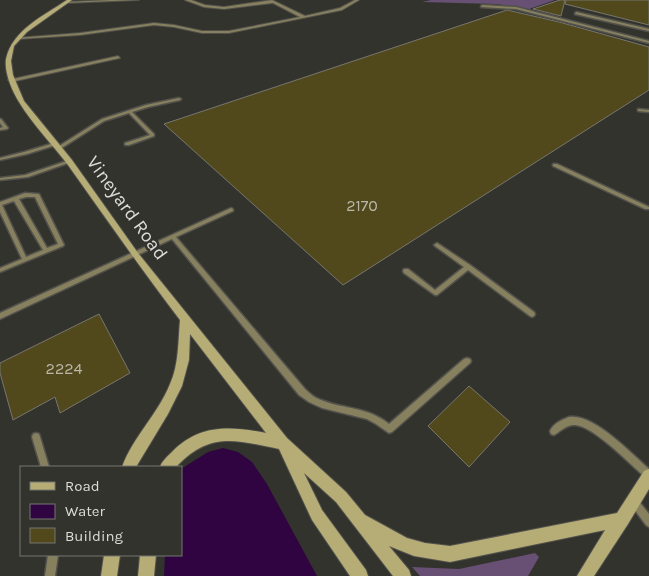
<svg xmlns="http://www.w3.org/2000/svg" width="649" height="576" font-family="Karla,sans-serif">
<rect width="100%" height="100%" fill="#33332d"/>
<path fill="#685075" d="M431,0H555L529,9L496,4L422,2Z
M535,553L539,557L528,576H420L412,567L459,569Z"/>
<path fill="#2f0440" d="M223,448L238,452L252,462L267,484L317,576H164L165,555H181V469L208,452Z"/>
<path fill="#51491c" stroke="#77766f" d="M560,0H565L561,16L533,9Z
M566,0H649V25L565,4Z
M507,10L559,22L649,47V90L343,285L164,124Z
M99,314L130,373L60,413L55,397L13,420L0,373V363Z
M469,386L510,422L469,467L428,426Z"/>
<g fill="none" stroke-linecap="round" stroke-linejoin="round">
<defs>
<path id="lane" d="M482,5L516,7L649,41V43L516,9L481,7Z
M576,12L649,29V31L575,14Z
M179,98L181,99L180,100L148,107L132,112L154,134V136L129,145H125V143L150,135L129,113L104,121L60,149L56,148L102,119L146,105Z
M638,109L649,110V112L638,111Z
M0,119H1L8,128L7,129L0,130V128L3,127L0,123Z
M54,143L56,144V145L27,154L0,160V158L24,152Z
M67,161L71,162L28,177L0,180V178L25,175Z
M553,164H557L649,207V209H645L553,166Z
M25,193L39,194L64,245L63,246L0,272V268L22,259L0,212V202ZM26,197H35L58,244L47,248L19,199ZM14,201L43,250L26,257L2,205Z
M231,208L233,209V211L176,237L305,389C310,394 315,398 321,400C346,410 366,406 389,424L464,359L467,358L470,359L471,361L470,363L392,432L389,433L376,424L367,419L322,408L309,402L299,395L172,239L0,319V313Z
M437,243L470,265L534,312L535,314L534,316L532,317L530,316L468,270L437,295H435L404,273L403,271L404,269H408L435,290L464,267L435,246L434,245Z
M569,417C593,413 631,453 649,469V479L646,478C632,466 592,424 574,425C566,425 561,431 554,435L551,434L550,431C553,424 561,420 569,417Z
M36,433L39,434L40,437L49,467H41L32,437L33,434Z
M634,497L637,499L649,514V527L646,525L631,505L629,502L631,499Z
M48,555H58L55,576H45Z"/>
<path id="street" d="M110,0H139L64,3L66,2Z
M185,0H191L205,5L224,7L272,0L305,16L340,8L355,0H359L342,10L229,33H202L174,27L154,25L80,35L18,39L16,38L80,33L154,23L174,25L202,31H229L300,17L273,3L224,9L204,7Z
M118,56L120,58L11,82L8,80Z"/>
<path id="secondary" d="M67,0H72L27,32L14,46L11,61L13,75L24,101L72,160L138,253L287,438L346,492L365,515L407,538L425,543L450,546L617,513L644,471L649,469V489L628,524L594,576H577L605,530L450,562L414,556L389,546L409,570L411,576H393L336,502L304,473L322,510L366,570L368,576H350L312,520L279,449C235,440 210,431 176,467H160C162,461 167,457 172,452C199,424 230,426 266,433L190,334L189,360L182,386L168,414L136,467H122C133,437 158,414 170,384C179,364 178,342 180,320C141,269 105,217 68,165C52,144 33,125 19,102C12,91 4,72 6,59C12,30 45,15 67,0Z
M104,555H120L117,576H101Z
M140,555H156L154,576H138Z"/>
</defs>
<use href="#lane" stroke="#52514c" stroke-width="3"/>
<use href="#street" stroke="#52514c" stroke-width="2"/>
<use href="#secondary" stroke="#52514c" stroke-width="2"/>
<use href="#lane" fill="#86805f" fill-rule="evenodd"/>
<use href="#street" fill="#86805f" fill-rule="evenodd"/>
<use href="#secondary" fill="#b5ac76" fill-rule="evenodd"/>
</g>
<g text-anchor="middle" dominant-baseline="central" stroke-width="5" stroke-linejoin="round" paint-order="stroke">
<g font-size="16" fill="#bab7a9">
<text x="362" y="205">2170</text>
<text x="64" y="368">2224</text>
</g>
<g font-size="19" fill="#dddcd8" stroke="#33332d">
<text transform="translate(127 208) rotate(54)">Vineyard Road</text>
</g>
</g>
<rect x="20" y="466" width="162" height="90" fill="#33332d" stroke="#777771"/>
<rect x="30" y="482" width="25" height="8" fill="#b5ac76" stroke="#777771"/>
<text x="65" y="491" font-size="15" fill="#dddcd8">Road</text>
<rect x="30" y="504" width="25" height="15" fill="#2f0440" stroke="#777771"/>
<text x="65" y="516" font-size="15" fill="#dddcd8">Water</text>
<rect x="30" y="528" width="25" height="15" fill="#51491c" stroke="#777771"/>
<text x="65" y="541" font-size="15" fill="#dddcd8">Building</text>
</svg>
